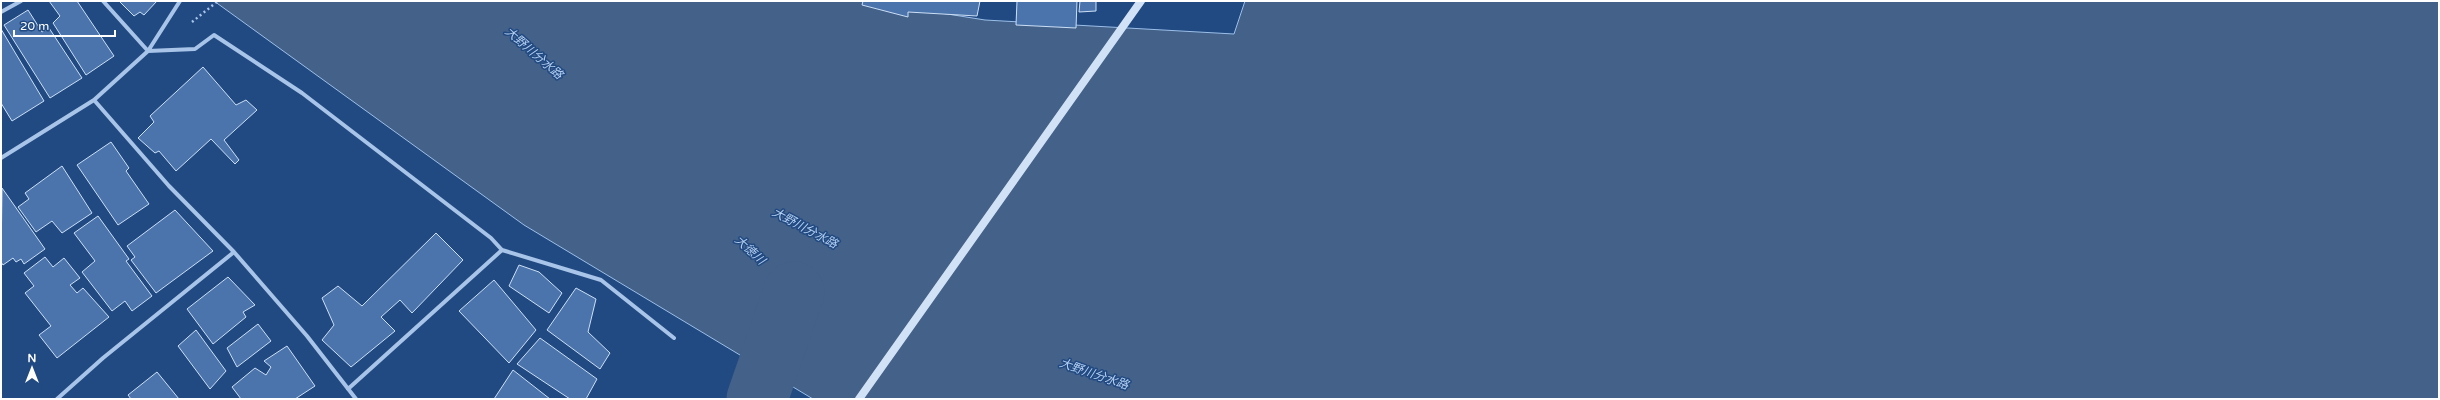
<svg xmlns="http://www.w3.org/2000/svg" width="2440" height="400" font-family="'Varela Round','Noto Sans JP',sans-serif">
<rect width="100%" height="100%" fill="#214a82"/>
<path fill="#436189" stroke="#9cbfe9" d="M214,1H866L985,20L1234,34L1245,1H2439V399H813L524,225Z"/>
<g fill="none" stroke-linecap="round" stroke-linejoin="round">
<path stroke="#436189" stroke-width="61" d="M757,399L794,292"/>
</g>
<path fill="#4a74ab" stroke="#ccdff6" d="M49,1H77L114,56L86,75L53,23L60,16Z
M119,1H157L144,15L140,12L134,16Z
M863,1H980L977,16L908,12V17L862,5Z
M1017,1H1077L1076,28L1016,25Z
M1080,1H1096V11L1079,12Z
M28,10L42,32L49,28L82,78L50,98L4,25Z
M1,29L44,101L12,121L1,103Z
M203,67L236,105L246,100L257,110L224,140L239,160L235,164L211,139L176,171L159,151L155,153L138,138L154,122L150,116Z
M111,142L129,168L126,171L149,204L118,225L77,165Z
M62,166L92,213L62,233L52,221L36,232L18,207L29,199L25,193Z
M2,188L45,249L24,264L21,259L16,262L13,258L3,265L1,262Z
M175,210L213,251L156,293L131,260L135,257L127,246Z
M98,216L129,259L126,261L152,296L132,311L125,301L112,311L82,272L95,261L74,233Z
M436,233L463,260L412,313L400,300L381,317L395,331L351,367L322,340L334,325L322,298L338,286L362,306Z
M45,257L53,267L64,258L80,278L70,285L77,293L83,288L109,317L57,358L39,335L51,326L25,293L34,286L24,273Z
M519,265L539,272L562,293L549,313L509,286Z
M228,277L255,305L243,312L246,317L213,344L187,309Z
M494,280L536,330L509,363L459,311Z
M576,288L596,299L588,332L610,353L600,369L547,330Z
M258,324L271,341L237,367L227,348Z
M196,330L226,371L210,389L178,346Z
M540,338L597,379L586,399H570L517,364Z
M287,346L315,386L295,399H241L232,387L255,368L266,375L271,367L264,361Z
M513,370L550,399H494Z
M157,372L179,399H131L128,395Z"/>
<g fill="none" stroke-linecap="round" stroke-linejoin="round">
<path stroke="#a8c4e8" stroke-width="2.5" stroke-dasharray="2 3" stroke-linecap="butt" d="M192,22L218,1"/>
<path stroke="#a8c4e8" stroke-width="4" d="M103,1L148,51L195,49L214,35L302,93L491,238L502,250
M1,12L21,1
M94,100L169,186L234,252L307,336L356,399
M1,158L94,100L148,51L180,1
M348,389L502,250L601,280L674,338
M57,399L103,358L234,252"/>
<path stroke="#d2e2f6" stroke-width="8" d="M859,399L1141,1"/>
</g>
<g text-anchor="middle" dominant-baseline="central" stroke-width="3" stroke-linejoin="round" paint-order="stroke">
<g font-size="12" font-style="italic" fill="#b3cef0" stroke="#214a82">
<text transform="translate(534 53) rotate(41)">大野川分水路</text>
<text transform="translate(805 228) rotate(28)">大野川分水路</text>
<text transform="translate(750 250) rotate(43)">大徳川</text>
<text transform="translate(1094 374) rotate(19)">大野川分水路</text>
</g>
</g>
<rect width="2440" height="400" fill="none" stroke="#ffffff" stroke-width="4"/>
<g transform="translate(32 368)" stroke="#214a82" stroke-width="3" paint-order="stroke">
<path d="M0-3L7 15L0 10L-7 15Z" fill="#ffffff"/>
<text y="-6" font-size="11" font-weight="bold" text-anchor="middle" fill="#ffffff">N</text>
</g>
<path d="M14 30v6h101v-6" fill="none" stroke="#ffffff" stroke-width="2"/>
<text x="20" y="30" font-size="12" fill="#ffffff" stroke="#214a82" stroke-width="3" paint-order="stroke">20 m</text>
</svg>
